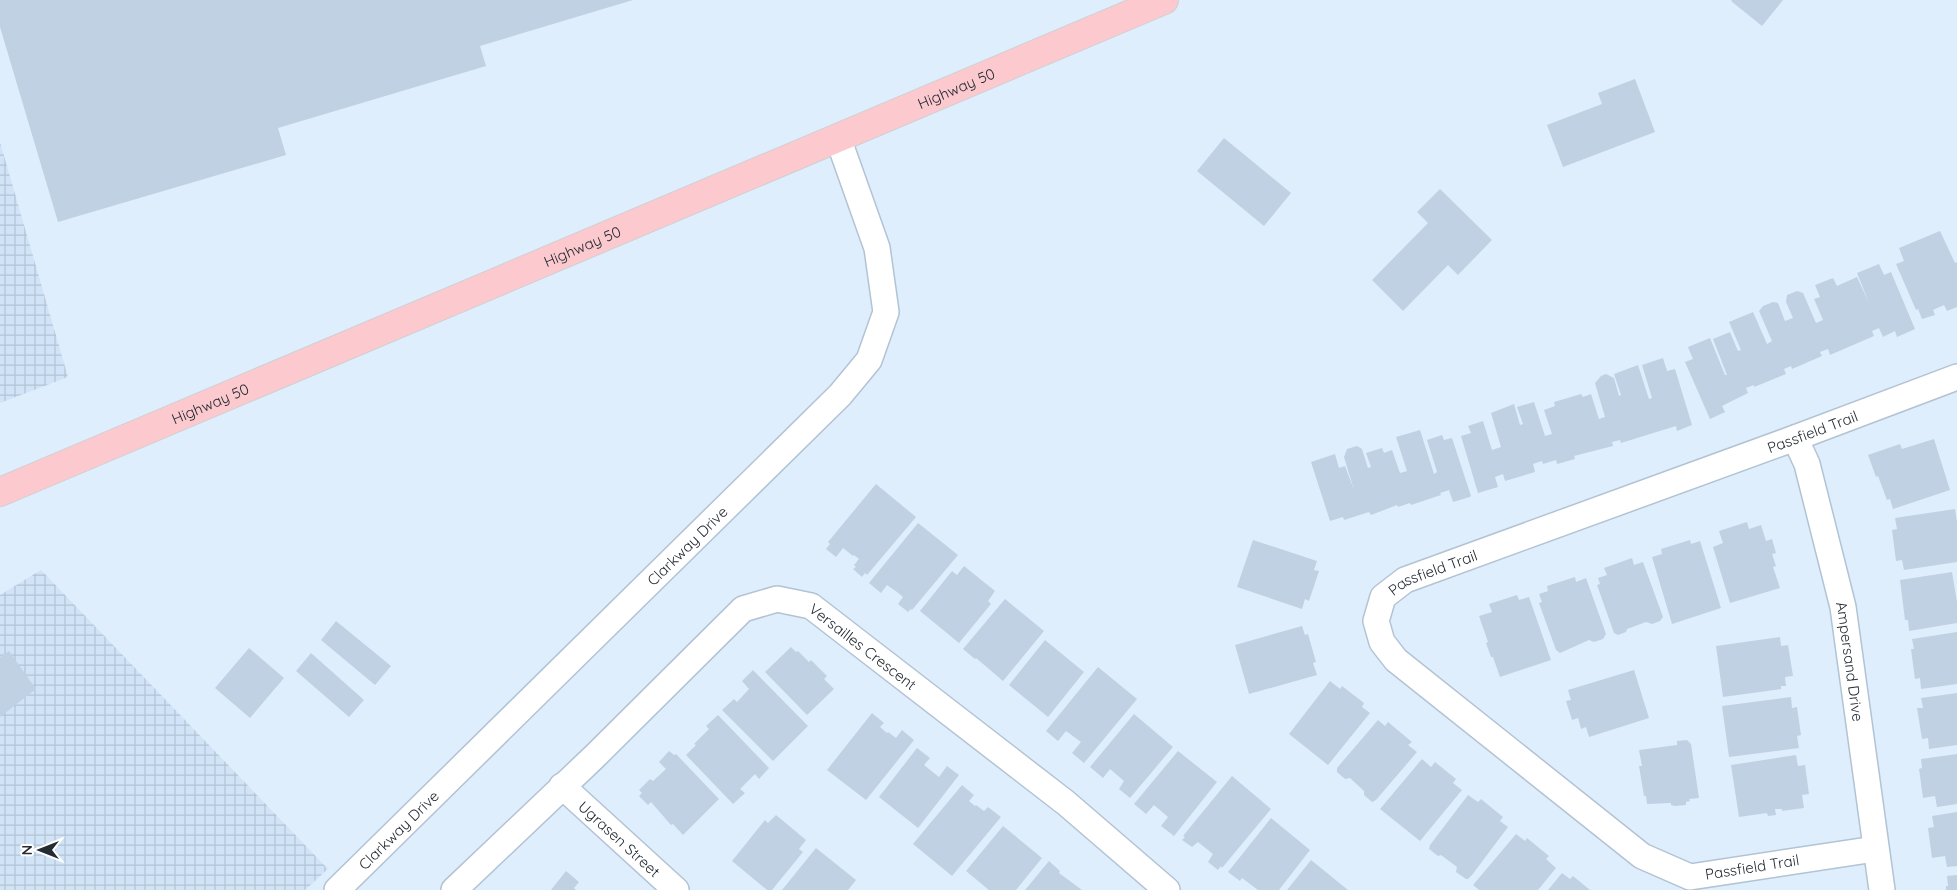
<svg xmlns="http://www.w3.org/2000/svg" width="1957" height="890" font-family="Quicksand,sans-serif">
<defs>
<pattern id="industrial-grid" width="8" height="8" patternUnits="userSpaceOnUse" patternTransform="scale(1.25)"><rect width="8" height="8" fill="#d1e3f7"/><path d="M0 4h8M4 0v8" fill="none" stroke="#b3c3d4"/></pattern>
</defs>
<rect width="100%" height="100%" fill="#dfeefc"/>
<path fill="url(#industrial-grid)" d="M0,142L68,377L0,403Z
M41,570L328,869L305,890H0V595Z"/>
<path fill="#c0d1e3" d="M0,0H633L480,46L486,66L278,128L286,155L58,222L0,27Z
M1732,0H1783L1762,26L1731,1Z
M1635,79L1655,132L1563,167L1547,125L1602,104L1598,93Z
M1224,138L1291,193L1264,226L1197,171Z
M1440,189L1492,240L1458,275L1448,265L1403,311L1372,280L1428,223L1417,212Z
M1940,231L1955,263L1957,262V307L1947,311L1944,305L1933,310L1935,315L1922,319L1918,309L1916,310L1896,264L1904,261L1899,248Z
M1879,264L1884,275L1891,272L1915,329L1897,337L1895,331L1883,337L1879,328L1872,331L1874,336L1830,355L1828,349L1820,352L1822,356L1792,369L1791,366L1784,369L1786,374L1754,387V385L1746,388L1748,393L1722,406L1725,412L1710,419L1685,362L1693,359L1688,347L1710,338L1725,375H1727L1713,339L1730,332L1738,351L1741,350L1729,322L1753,312L1767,344L1772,341L1759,311L1763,306L1773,302L1778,303L1785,321L1793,318L1786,302L1787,295L1797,291L1803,293L1816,323L1823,320L1814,299L1820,297L1815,285L1833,278L1837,286L1857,277L1869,303L1857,273Z
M1663,358L1667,371L1675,369L1692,425L1677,431L1676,426L1621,443L1620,440L1612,442L1613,446L1574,456L1575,459L1557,464L1556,460L1543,464L1542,461L1533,464L1535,472L1505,481L1503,474L1495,477L1498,487L1478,493L1461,436L1471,433L1468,426L1483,421L1492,450L1501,447L1491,413L1514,404L1520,425L1523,424L1517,407L1534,402L1545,436L1552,434L1544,410L1555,406L1554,402L1581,394L1583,397L1591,394L1599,419L1605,417L1595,383L1601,376L1606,374L1614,378L1619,396L1621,395L1614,374L1638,365L1649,399L1652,398L1642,365Z
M1420,430L1434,474L1437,472L1427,440L1442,435L1444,440L1452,438L1471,496L1470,497L1453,502L1449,490L1440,493L1441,495L1411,505L1410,503L1398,507L1397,505L1371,515L1369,512L1344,520L1343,517L1330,521L1311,462L1335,454L1339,468L1345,466L1354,490L1344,457L1347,449L1357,446L1362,449L1368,468L1371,467L1366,453L1382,448L1384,453L1392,450L1400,473L1407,471L1396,437Z
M1934,439L1950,490L1893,509L1890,499L1887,500L1878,476L1876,477L1868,455L1900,444L1902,449Z
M876,484L916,517L867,575L865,573L862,577L853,569L856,567L854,565L859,559L854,555L853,556L843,548L836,557L826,549L830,544L828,542Z
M1955,509L1957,522V562L1904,570L1902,560L1896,561L1892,530L1897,529L1895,518Z
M1747,522L1749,529L1761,525L1766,541L1772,539L1776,553L1772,554L1776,566L1773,567L1780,588L1730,603L1713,547L1723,543L1719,531Z
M918,523L958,555L912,610L911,609L908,612L898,604L903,597L897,592L887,585L881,593L869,583Z
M1253,540L1317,561L1314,570L1319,571L1309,601L1305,599L1302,609L1237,587Z
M1690,540L1691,544L1700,541L1721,608L1672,624L1652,557L1662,554L1661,549Z
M1632,558L1634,565L1643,562L1663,617L1660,621L1652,624L1646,622L1627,629L1626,632L1618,635L1614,633L1597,585L1600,584L1598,578L1607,575L1604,568Z
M964,566L995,591L988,601L991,604L959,643L920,611L952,571L957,575Z
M1952,572L1957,602V623L1909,631L1908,620H1905L1900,580Z
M1575,577L1576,582L1586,578L1606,634L1603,639L1594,642L1589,640L1560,653L1556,650L1539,603L1542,602L1539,594L1548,591L1547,586Z
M1517,595L1519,600L1529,597L1551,660L1500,677L1493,657H1491L1486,643L1488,642L1479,616L1492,612L1489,604Z
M1005,599L1044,631L1003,681L976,658L975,659L963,649Z
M336,621L391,666L375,685L321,640Z
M1302,626L1305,635L1308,634L1316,662L1313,663L1317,675L1249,694L1235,645Z
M1957,632V684L1921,689L1920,678L1915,679L1911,649H1914L1912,639Z
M1780,637L1781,646L1788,645L1793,676L1785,677L1786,686H1781V689L1723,697L1716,646Z
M1045,640L1084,672L1048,717L1009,685Z
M791,647L796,652L798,651L809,662L811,660L827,676L824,679L834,689L807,715L765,672Z
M249,648L284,678L250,718L215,688Z
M9,651L36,689L0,717V657Z
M311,653L364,700L349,717L296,671Z
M1098,667L1137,699L1084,763L1072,753L1081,742L1066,731L1058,741L1046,731Z
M753,670L808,726L773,761L722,710L734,699L737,702L749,689L742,681Z
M1634,670L1649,718L1589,737L1586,727L1581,729L1578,718L1572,720L1566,701L1571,700L1568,690Z
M1330,681L1340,689L1342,686L1364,703L1362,707L1370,713L1328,765L1289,734Z
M1957,693V745L1929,749L1928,738L1922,739L1917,708H1923L1921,698Z
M1791,697L1792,708L1797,707L1801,735L1797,736L1799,748L1729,757L1722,706Z
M872,713L884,723L880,727L887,733L888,732L896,738L902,730L914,740L866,800L827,770Z
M1134,714L1173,747L1130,798L1119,789L1124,781L1110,769L1103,778L1090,767Z
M718,715L769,768L759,779L755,774L740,789L745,793L733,804L686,755L696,745L694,744L709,729L706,726Z
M1378,720L1385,726L1388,722L1412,742L1408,745L1417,752L1376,800L1372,802L1364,795V791L1350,778L1345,779L1337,772V768Z
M1687,740L1691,744L1699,798L1689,799L1690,801L1686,802V805L1675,806L1671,805V803L1647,804L1646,796H1644L1639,766H1642L1639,750L1677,745V741Z
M917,748L930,758L924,765L939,777L947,766L959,775L918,828L879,797Z
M669,751L674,755L676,754L719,799L683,835L673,824L671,825L651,802L648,805L639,796L642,793L639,790L650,779L653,781L666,769L659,762Z
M1178,751L1217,782L1174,836L1161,826L1168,817L1154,805L1146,814L1134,804Z
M1957,754V804L1937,807L1935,796L1923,798L1919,769L1922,768L1921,759Z
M1796,755L1798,766L1805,765L1809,794L1802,795L1804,808L1782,811V809H1775L1776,815L1768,816L1767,813L1739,817L1731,765Z
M1422,759L1431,767L1435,762L1456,779L1453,783L1462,790L1420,841L1380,809Z
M1232,776L1271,809L1222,868L1221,866L1218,870L1208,862L1213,854L1198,842L1192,847L1182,840L1185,837L1183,836Z
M962,785L974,795L969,801L975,806L976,805L984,811L988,807L1001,817L952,876L913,844Z
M1468,795L1478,802L1481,799L1503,817L1500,821L1508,827L1472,875L1468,879H1466L1456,872L1457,867L1441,855L1438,856L1429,849L1430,845Z
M1957,812V866L1947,867L1945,856L1932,858L1928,828L1934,827L1932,816Z
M776,815L806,840L799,849L803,852L772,890H767L732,861L765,820L768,823Z
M1271,818L1310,850L1279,890H1258L1242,878L1240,881L1228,872Z
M1003,826L1042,858L1016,890H989L966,871Z
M1516,834L1525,841L1527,838L1549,856L1546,859L1556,868L1538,890H1479L1473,885Z
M816,848L856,880L848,890H782Z
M1311,860L1348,890H1287Z
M1049,861L1060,871L1059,873L1082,890H1025Z
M566,871L579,882L574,888L576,890H551Z
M1562,873L1570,879L1573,876L1590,890H1548Z
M1957,875V890H1946V886H1948L1947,876Z"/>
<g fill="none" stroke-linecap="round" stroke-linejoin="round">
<defs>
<g id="minor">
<path id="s1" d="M1795,438L1807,464L1843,607L1882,890"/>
<path id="s2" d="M562,786L676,890"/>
<path id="s3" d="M1875,849L1690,877L1642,856L1396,660L1382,642L1376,621L1383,597L1405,580L1795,438L1957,377"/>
<path id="s4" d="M337,890L840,395L869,360L886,312L877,248L838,138"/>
<path id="s5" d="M454,890L594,757L743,609L777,599L811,606L1066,803L1167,890"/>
</g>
<g id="primary">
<path id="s6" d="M0,492L1164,0"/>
</g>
</defs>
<use href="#minor" stroke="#b2c3d4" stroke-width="28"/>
<use href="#primary" stroke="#cfd0d2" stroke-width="30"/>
<use href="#minor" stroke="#fff" stroke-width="25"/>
<use href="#primary" stroke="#fcc9cf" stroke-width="28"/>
</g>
<g text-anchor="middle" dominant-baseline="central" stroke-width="4.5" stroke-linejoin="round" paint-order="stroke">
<g font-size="15" fill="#252b32" stroke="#fff">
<text stroke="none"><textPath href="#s6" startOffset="1038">Highway 50</textPath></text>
<text stroke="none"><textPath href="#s6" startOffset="632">Highway 50</textPath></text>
<text stroke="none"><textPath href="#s6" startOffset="228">Highway 50</textPath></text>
<text stroke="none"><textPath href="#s3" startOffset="1085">Passfield Trail</textPath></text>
<text stroke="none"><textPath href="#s4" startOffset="491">Clarkway Drive</textPath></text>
<text stroke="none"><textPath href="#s3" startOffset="680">Passfield Trail</textPath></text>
<text stroke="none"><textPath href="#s5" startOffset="539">Versailles Crescent</textPath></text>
<text stroke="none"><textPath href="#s1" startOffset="231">Ampersand Drive</textPath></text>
<text stroke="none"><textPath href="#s4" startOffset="86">Clarkway Drive</textPath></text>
<text stroke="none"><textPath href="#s2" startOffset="78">Ugrasen Street</textPath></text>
<text transform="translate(1752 867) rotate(-9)">Passfield Trail</text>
</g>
</g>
<g transform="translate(40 850) rotate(270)" stroke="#ffffff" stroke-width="4" paint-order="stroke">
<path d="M0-4L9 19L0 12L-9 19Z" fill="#252b32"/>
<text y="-8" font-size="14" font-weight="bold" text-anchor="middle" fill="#252b32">N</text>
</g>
</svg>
